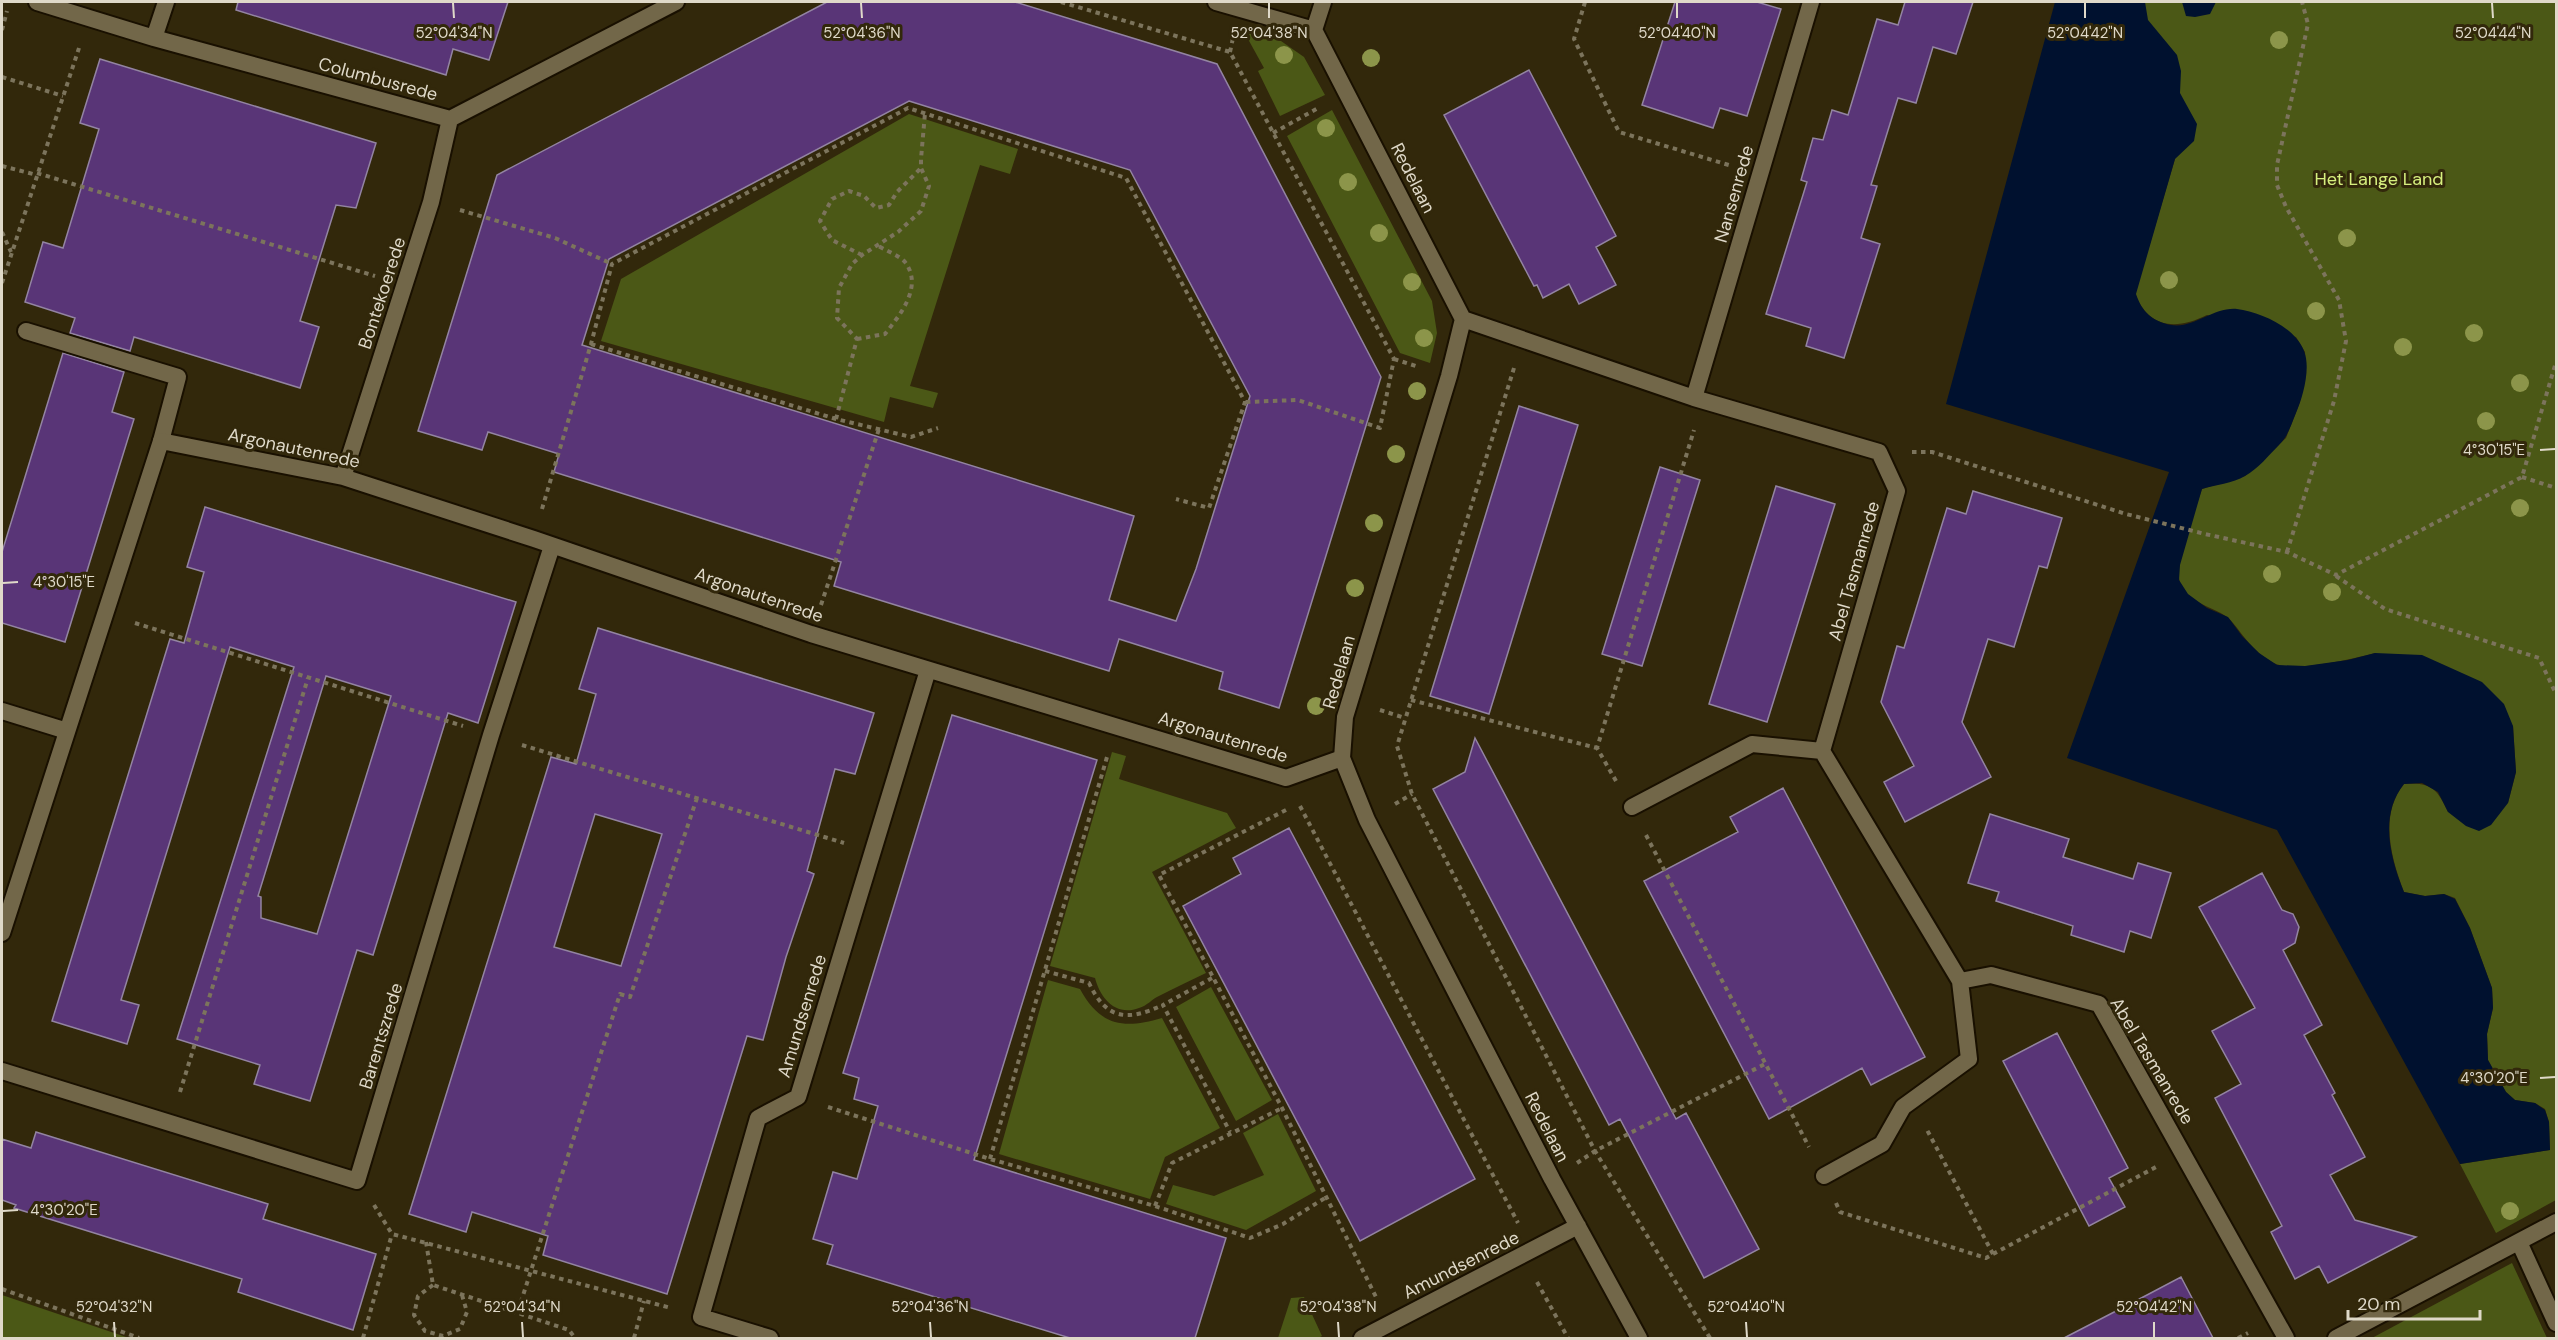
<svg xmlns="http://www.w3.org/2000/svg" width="2558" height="1340" font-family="'DM Sans',sans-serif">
<rect width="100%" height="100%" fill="#32280b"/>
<path fill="#4b5816" d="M2132,2H2556V1200L2496,1233L2460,1164L2550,1150L2549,1122L2545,1109L2535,1103L2515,1100L2506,1092L2488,1060L2487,1034L2493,1008L2492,988L2470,928L2455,898L2444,894L2425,896L2404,892C2391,858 2379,815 2404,784C2431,782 2437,788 2448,812L2508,803L2516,772L2513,726L2375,653C2353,659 2296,672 2276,664C2270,662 2262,656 2257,651C2247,643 2234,622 2227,617C2212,606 2181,601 2179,578C2177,557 2195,511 2202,489L2245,476L2286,438L2300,402L2306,372L2305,352L2296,337L2207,315C2177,330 2149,329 2135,294L2175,159Z
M1250,31L1281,41L1304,57L1325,95L1280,116L1258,71L1264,68L1248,39Z
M1332,110L1432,301L1437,333L1430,363L1400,353L1287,136Z
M909,114L1018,149L1010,174L980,165L910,386L938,393L933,408L890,397L884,422L601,341L621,279Z
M1112,752L1126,756L1119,779L1227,813L1236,828L1152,872L1206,973C1190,981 1174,988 1159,996C1152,999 1147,1006 1139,1008C1116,1017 1100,998 1095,978L1050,966Z
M1048,980L1080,989C1101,1027 1124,1029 1162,1018L1220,1128L1165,1157L1150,1199L999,1154Z
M1211,987L1272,1100L1236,1121L1176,1007Z
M1278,1114L1316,1191L1246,1230L1166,1204L1173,1185L1214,1196L1264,1175L1243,1133Z
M2512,1263L2547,1338H2372Z
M2,1295L129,1338H2Z
M1304,1297L1322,1336L1318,1338H1278L1291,1298Z"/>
<path fill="#00112f" d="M2055,2H2145L2148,20L2177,55L2181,71L2180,93L2197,124L2194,141L2175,159L2136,294C2142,312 2152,321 2171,325C2194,329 2213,307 2237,309C2260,312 2295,327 2304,351C2311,368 2303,397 2296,413C2291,425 2288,436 2279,445C2269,455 2258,469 2245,476C2233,483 2215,485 2202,489L2180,565L2179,580L2188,594L2207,608L2228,617L2242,636L2259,653L2277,665L2305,666L2348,660L2375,653L2422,655L2482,682L2504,704L2513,726L2516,772L2508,803L2491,825L2479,831L2466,826L2448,812L2438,792L2422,783L2404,784C2379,815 2390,858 2404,892L2425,896L2444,894L2455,899L2470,928L2492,988L2493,1008L2487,1034L2488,1060L2506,1092L2515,1100L2535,1103L2545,1110L2549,1122L2550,1150L2460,1164L2277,830L2067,758L2169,472L1946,404Z
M2182,2H2216L2210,14L2195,17L2186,16Z"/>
<path fill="#593577" stroke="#9384a2" stroke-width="1.5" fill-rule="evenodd" d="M238,2H508L489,60L453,49L446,75L236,10Z
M827,2H1015L1217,64L1381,377L1279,708L1219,689L1223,672L1119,639L1109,671L834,586L841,562L554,472L559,454L488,432L482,450L418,431L497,175ZM909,101L1130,170L1250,396L1196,569L1176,621L1109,600L1134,516L582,345L609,259Z
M1675,2H1757L1781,9L1747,116L1720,108L1713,128L1642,105Z
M1905,2H1973L1956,54L1933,47L1916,103L1898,98L1871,185L1877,186L1861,238L1880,244L1844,358L1806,346L1811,328L1766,314L1807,182L1801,180L1813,138L1823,140L1832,110L1848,115L1877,19L1898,25Z
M100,59L376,143L356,208L336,205L300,321L319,327L300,388L134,337L130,351L70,333L75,318L25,302L43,242L63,248L99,129L80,123Z
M1529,70L1616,236L1596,247L1616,285L1579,304L1569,284L1543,298L1537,285L1534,286L1444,115Z
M63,353L124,372L112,412L134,419L65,642L2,623V552Z
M1519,406L1578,425L1489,714L1430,696Z
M1660,467L1700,480L1642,666L1602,654Z
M1776,486L1835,504L1767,722L1709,704Z
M1973,491L2062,518L2047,568L2039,566L2014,647L1988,639L1962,722L1991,777L1905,822L1884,782L1914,766L1881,702L1897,646L1904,648L1947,508L1966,514Z
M205,507L516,602L478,723L448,713L373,955L357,950L310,1101L254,1084L260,1065L177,1039L294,667L230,647L121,1000L139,1005L127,1044L52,1021L170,639L184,643L204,572L187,567ZM326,676L391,696L317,934L261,918V897L258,896Z
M598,628L874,713L855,774L835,769L807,871L814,874L786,957L763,1040L747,1036L667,1294L543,1255L548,1236L472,1212L466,1232L409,1214L551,757L576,764L596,694L579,689ZM595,814L662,834L621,966L554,947Z
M952,715L1097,760L974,1160L1226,1238L1195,1338H1070L827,1264L833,1245L813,1239L833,1172L857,1179L878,1106L854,1099L859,1078L843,1073Z
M1475,738L1676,1119L1686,1113L1759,1249L1704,1278L1620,1119L1609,1125L1433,789L1465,772Z
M1783,788L1925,1057L1871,1085L1862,1068L1769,1119L1644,881L1738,832L1730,817Z
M1990,814L2069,839L2063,857L2133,879L2138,863L2171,873L2151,938L2130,931L2124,952L2071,935L2073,926L1996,901L1999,892L1968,883Z
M1289,828L1475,1179L1360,1241L1183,906L1241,874L1233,858Z
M2262,873L2282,910L2293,914L2299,927L2295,943L2283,950L2322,1025L2304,1035L2335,1093L2332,1095L2365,1157L2330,1175L2355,1220L2416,1237L2328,1283L2319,1266L2295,1279L2271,1232L2282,1226L2215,1098L2241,1084L2212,1031L2255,1008L2199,907Z
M2057,1033L2128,1168L2109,1178L2125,1207L2089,1226L2003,1061Z
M36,1132L268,1204L263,1219L376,1254L353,1330L238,1292L242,1279L14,1208L16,1205L2,1200V1139L31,1148Z
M2181,1277L2213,1338H2064L2147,1295Z"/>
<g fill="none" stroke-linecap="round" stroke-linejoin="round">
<defs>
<path id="pedestrian" d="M26,331L178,377L161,441"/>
<path id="minor" d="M37,2L154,38L450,119L676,2
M1216,2L1314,30
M1314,30L1463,319L1449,376L1345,717L1342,758L1367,820L1552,1179L1639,1338
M1314,30L1323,2
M154,38L166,2
M1463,319L1694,398L1879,452L1897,491L1822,751L1752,744L1632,807
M1694,398L1811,2
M343,477L431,202L450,119
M2,711L67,731
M1822,751L1960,981
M2,933L161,441L343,477L534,539L811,634L1286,778L1342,758
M2,1071L357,1181L491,735L552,546
M1824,1176L1882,1144L1903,1107L1969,1059L1960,981L1991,975L2099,1004L2286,1338
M2519,1242L2556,1323
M770,1338L701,1317L758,1118L798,1097L928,670
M1362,1338L1578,1226
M2336,1338L2556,1222"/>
</defs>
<use href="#pedestrian" stroke="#191000" stroke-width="20"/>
<use href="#minor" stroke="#191000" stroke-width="20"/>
<path stroke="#7c745c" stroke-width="4" stroke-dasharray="4.5 4.5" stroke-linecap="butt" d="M1061,2L1230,52L1394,359L1380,428L1298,400L1245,402
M1585,2L1574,39L1619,132L1732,166
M2,30L7,11
M1230,52L1233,38
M2,77L63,96
M1273,133L1320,107
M2,166L37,175
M37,173L375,276
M460,210L555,238L612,264
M2,232L11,252
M862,255L832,240L820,221L832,199L849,191L864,196L876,208L889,205L897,192L921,168
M2,283L79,48
M857,339L885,334C899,316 924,287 905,262C899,255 884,250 877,245
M591,344L836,419L911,437L938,428
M1394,359L1419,367
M1514,368L1397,746L1412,794L1595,1151L1710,1338
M836,419L857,339L837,318L839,288L852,264L862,255L898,232L921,211L929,186L921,168V159L925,113
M1912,452H1932L2126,514L2205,534L2287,552L2336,575L2522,477L2556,362
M2522,477L2556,488
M542,509L591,344L612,264L908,108L1126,178L1245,402L1209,508L1176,499
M2287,552L2334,401L2346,341L2339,300L2286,207L2277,185V165L2308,24L2302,2
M2336,576L2385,609L2539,658L2556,694
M821,605L879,429
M135,623L463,726
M1411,700L1597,748
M1380,710L1405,718
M522,745L844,843
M1616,781L1597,748L1694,430
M1395,804L1412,794
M1300,806L1518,1223
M1286,810L1159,875L1282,1108L1376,1297
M1646,835L1809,1147
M1045,971L1089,983C1107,1021 1128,1021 1163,1005
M1212,978L1163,1005L1230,1132
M180,1092L308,678
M828,1107L990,1159L1155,1206L1250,1238L1283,1224L1325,1198
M990,1159L1107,757
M1577,1163L1595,1151L1765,1064
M1836,1203L1840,1212L1986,1258L1993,1254L1926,1128
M374,1205L392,1234L671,1308
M1155,1206L1172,1163L1282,1108
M426,1242L433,1285L569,1330L575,1338
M1993,1254L2156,1167
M1537,1282L1568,1338
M433,1285L418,1296L414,1315L425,1331L443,1336L460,1329L467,1312L462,1295
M2,1289L139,1338
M518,1311L620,994L630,997L697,798
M363,1338L392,1234
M634,1338L644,1301
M2238,1338L2248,1333"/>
<use href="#pedestrian" stroke="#726749" stroke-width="16"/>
<use href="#minor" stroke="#726749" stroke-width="16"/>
</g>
<g fill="#8c954a">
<circle cx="2279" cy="40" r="9"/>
<circle cx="1284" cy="55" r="9"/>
<circle cx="1371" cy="58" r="9"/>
<circle cx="1326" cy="128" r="9"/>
<circle cx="1348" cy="182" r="9"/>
<circle cx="1379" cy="233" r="9"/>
<circle cx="2347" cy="238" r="9"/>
<circle cx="2169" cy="280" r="9"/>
<circle cx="1412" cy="282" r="9"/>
<circle cx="2316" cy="311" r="9"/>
<circle cx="2474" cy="333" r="9"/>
<circle cx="1424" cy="338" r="9"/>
<circle cx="2403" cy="347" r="9"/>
<circle cx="2520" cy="383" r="9"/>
<circle cx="1417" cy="391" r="9"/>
<circle cx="2486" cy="421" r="9"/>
<circle cx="1396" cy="454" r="9"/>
<circle cx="2520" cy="508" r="9"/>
<circle cx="1374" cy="523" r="9"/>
<circle cx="2272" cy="574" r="9"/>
<circle cx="1355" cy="588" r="9"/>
<circle cx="2332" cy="592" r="9"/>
<circle cx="1316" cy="706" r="9"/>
<circle cx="2510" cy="1211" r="9"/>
</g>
<path fill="none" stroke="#dfd9c9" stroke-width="2" d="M453,3L454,18M861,3L862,18M1269,3V18M1677,3V18M2085,3V18M2492,3L2493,18M2540,450L2555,449M3,583L18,582M2540,1078L2555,1077M3,1211L18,1210M114,1322L115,1337M522,1322L523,1337M930,1322L931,1337M1338,1322L1339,1337M1746,1322L1747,1337M2154,1322V1337"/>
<g text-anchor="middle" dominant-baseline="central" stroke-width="6" stroke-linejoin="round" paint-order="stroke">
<g font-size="18" fill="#dfd9c9" stroke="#32280b">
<text transform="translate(378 79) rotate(15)">Columbusrede</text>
<text transform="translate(1413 178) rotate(63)">Redelaan</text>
<text transform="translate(1734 194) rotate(-74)">Nansenrede</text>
<text transform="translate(382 293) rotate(-72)">Bontekoerede</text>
<text transform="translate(294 448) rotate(12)">Argonautenrede</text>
<text transform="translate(1854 571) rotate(-74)">Abel Tasmanrede</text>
<text transform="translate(759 595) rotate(19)">Argonautenrede</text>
<text transform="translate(1339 672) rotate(-74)">Redelaan</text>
<text transform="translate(1223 737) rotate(17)">Argonautenrede</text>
<text transform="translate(802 1016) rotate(-73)">Amundsenrede</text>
<text transform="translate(381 1036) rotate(-73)">Barentszrede</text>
<text transform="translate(2152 1061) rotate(59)">Abel Tasmanrede</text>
<text transform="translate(1547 1127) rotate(63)">Redelaan</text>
<text transform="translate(1461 1265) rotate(-27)">Amundsenrede</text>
</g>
<g font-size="18" fill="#d6ef7e" stroke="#32280b">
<text x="2379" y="179">Het Lange Land</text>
</g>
</g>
<g font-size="15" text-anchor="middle" fill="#dfd9c9" stroke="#32280b" stroke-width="6" stroke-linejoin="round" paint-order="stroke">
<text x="454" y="38">52°04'34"N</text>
<text x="862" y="38">52°04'36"N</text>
<text x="1269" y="38">52°04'38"N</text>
<text x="1677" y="38">52°04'40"N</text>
<text x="2085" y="38">52°04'42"N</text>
<text x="2493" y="38">52°04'44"N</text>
<text x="2494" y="455">4°30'15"E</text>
<text x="64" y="587">4°30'15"E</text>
<text x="2494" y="1083">4°30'20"E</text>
<text x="64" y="1215">4°30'20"E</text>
<text x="114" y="1312">52°04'32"N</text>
<text x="522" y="1312">52°04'34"N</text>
<text x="930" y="1312">52°04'36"N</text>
<text x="1338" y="1312">52°04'38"N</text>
<text x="1746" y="1312">52°04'40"N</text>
<text x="2154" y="1312">52°04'42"N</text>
</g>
<rect width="2558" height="1340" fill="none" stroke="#dfd9c9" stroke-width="6"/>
<path d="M2348 1310v9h132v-9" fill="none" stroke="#dfd9c9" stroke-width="3"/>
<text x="2357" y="1310" font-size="18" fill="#dfd9c9" stroke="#32280b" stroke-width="4.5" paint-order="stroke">20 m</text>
</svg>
